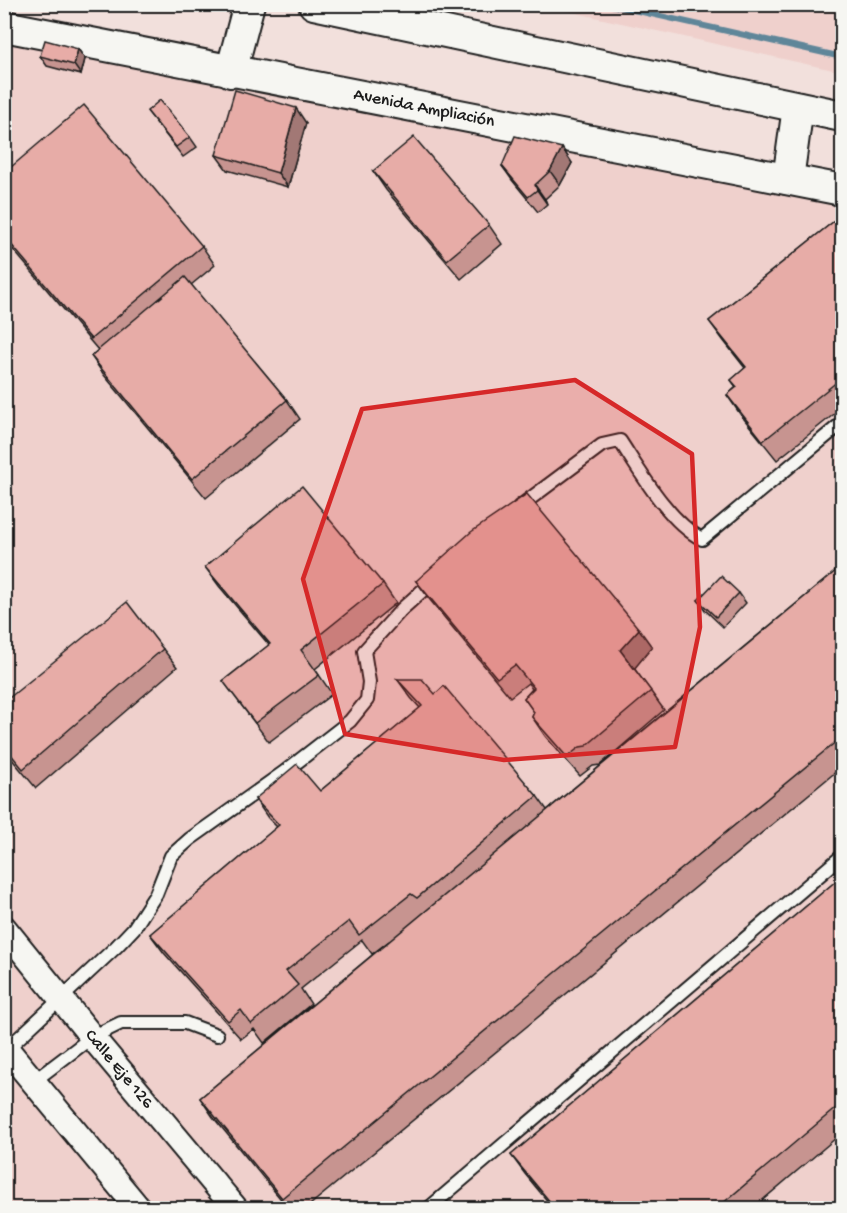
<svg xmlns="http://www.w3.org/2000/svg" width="847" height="1213" font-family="'Gochi Hand',sans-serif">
<rect width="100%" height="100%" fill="#f2e0dc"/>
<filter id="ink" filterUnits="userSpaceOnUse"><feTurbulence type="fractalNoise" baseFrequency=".0167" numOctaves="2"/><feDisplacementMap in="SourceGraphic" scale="12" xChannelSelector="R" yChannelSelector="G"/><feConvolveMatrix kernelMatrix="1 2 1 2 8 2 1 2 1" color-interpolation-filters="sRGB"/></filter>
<g filter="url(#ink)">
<path fill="#efd0cc" d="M540,5H842V72Z
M4,16L842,199V1208H5Z"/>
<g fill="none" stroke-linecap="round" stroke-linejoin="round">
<path stroke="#5f8699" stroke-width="6" d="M607,4L842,57"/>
<defs>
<path id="service" d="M519,507L602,445L620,441C641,473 669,522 702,539L842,423
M7,1049L116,947L134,928L156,894L171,856L190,839L283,773L350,721L367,700L369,682L364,651L402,609L433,581
M34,1081L92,1037L121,1023H185L217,1035
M429,1208L842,856"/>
<g id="minor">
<path id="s1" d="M4,928L92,1037L235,1208"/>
<path d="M4,1046L138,1208"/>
</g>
<g id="tertiary">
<path d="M314,4L842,116"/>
<path id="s2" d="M4,26L842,190"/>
<path d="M231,72L249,4"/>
<path d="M788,179L798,107"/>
</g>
</defs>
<use href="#service" stroke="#1c1c1c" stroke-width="16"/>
<use href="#minor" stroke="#1c1c1c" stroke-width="28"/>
<use href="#tertiary" stroke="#1c1c1c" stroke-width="34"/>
<use href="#service" stroke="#f6f6f2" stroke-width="12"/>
<use href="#minor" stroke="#f6f6f2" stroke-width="24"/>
<use href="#tertiary" stroke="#f6f6f2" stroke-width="30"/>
</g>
<path fill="#c79490" stroke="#1c1c1c" stroke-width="1.5" d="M78,49L85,59L81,75L47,66L40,56Z
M147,111L190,137L197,147L183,157Z
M306,123L288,187L227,170L216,155Z
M562,148L572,163L560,185L545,199L547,204L538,212L512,180L502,166Z
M373,171L489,225L502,244L461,279L386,190Z
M4,173L202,246L215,265L191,285L287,400L300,419L206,498L104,375L91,356L98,350L4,239Z
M843,214V407L777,460L740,414L727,395L736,387L731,380L745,368L723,340L709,321Z
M843,565V766L305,1209H289L213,1117L200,1098L389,941L372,954L362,940L301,989L311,1004L264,1043L254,1029L241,1039L164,953L150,934L277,827L268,818L255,799L320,791L420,708L411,698L397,679L435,694L537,796L547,810Z
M205,567L383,584L396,603L315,669L332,694L269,742L223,681L269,645L219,586Z
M416,581L652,647L634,668L664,710L600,765L593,766L580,776L545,736L532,717L534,712L524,698L532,689L528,683L510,697L430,600Z
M739,593L746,603L723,627L705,610L698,600Z
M163,649L177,667L36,788L4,750V702Z
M843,875V1132L752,1209H554L525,1174L511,1155Z"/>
<path fill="#a27875" stroke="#1c1c1c" stroke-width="1.5" d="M78,49L85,59L81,75L74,65Z
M296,108L306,123L288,187L278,173Z
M562,148L572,163L560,185L550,171Z
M535,185L545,199L547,204L537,190Z
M639,629L652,647L634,669L620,650Z"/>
<path fill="#e7aca7" stroke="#1c1c1c" stroke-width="1.5" d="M45,40L78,49L74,65L40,56Z
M235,90L296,108L278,173L216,155Z
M160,100L190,137L176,147L147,111Z
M84,105L202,246L91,339L4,236V173Z
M515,136L562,148L550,171L535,185L537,190L528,197L502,166Z
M414,137L489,225L447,260L373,171Z
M843,214V377L763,441L727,395L737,387L731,380L746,367L709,321Z
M185,277L287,400L192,479L91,356Z
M302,486L383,584L301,650L319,675L255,723L223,681L270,644L205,567Z
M527,494L639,629L620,650L651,691L586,746L580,747L567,757L532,717L534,712L524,698L534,688L515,665L497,678L416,581L471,532Z
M843,565V736L282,1198L200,1098Z
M721,576L739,593L716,617L698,600Z
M127,602L163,649L23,769L4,746V702Z
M397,679H422L435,694L444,686L537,796L417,898L411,894L359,935L349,921L286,971L298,985L251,1024L241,1010L228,1021L150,934L279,825L255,799L297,764L320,791L422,706Z
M843,875V1102L716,1209H556L511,1155Z"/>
</g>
<path fill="#d62828" fill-opacity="0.2" stroke="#d62828" stroke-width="4.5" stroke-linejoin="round" d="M575,380L692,454L700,627L675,747L504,760L345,734L303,579L362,409Z"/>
<g text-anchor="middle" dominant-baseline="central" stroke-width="6" stroke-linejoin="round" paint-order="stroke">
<g font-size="18" fill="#1c1c1c" stroke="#f6f6f2">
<text stroke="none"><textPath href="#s2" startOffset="428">Avenida Ampliación</textPath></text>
<text stroke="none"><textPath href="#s1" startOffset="182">Calle Eje 126</textPath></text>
</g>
</g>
<rect width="847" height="1213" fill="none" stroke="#f6f6f2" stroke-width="24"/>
<rect x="12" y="12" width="823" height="1189" fill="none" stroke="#1c1c1c" stroke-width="2" filter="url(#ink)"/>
</svg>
